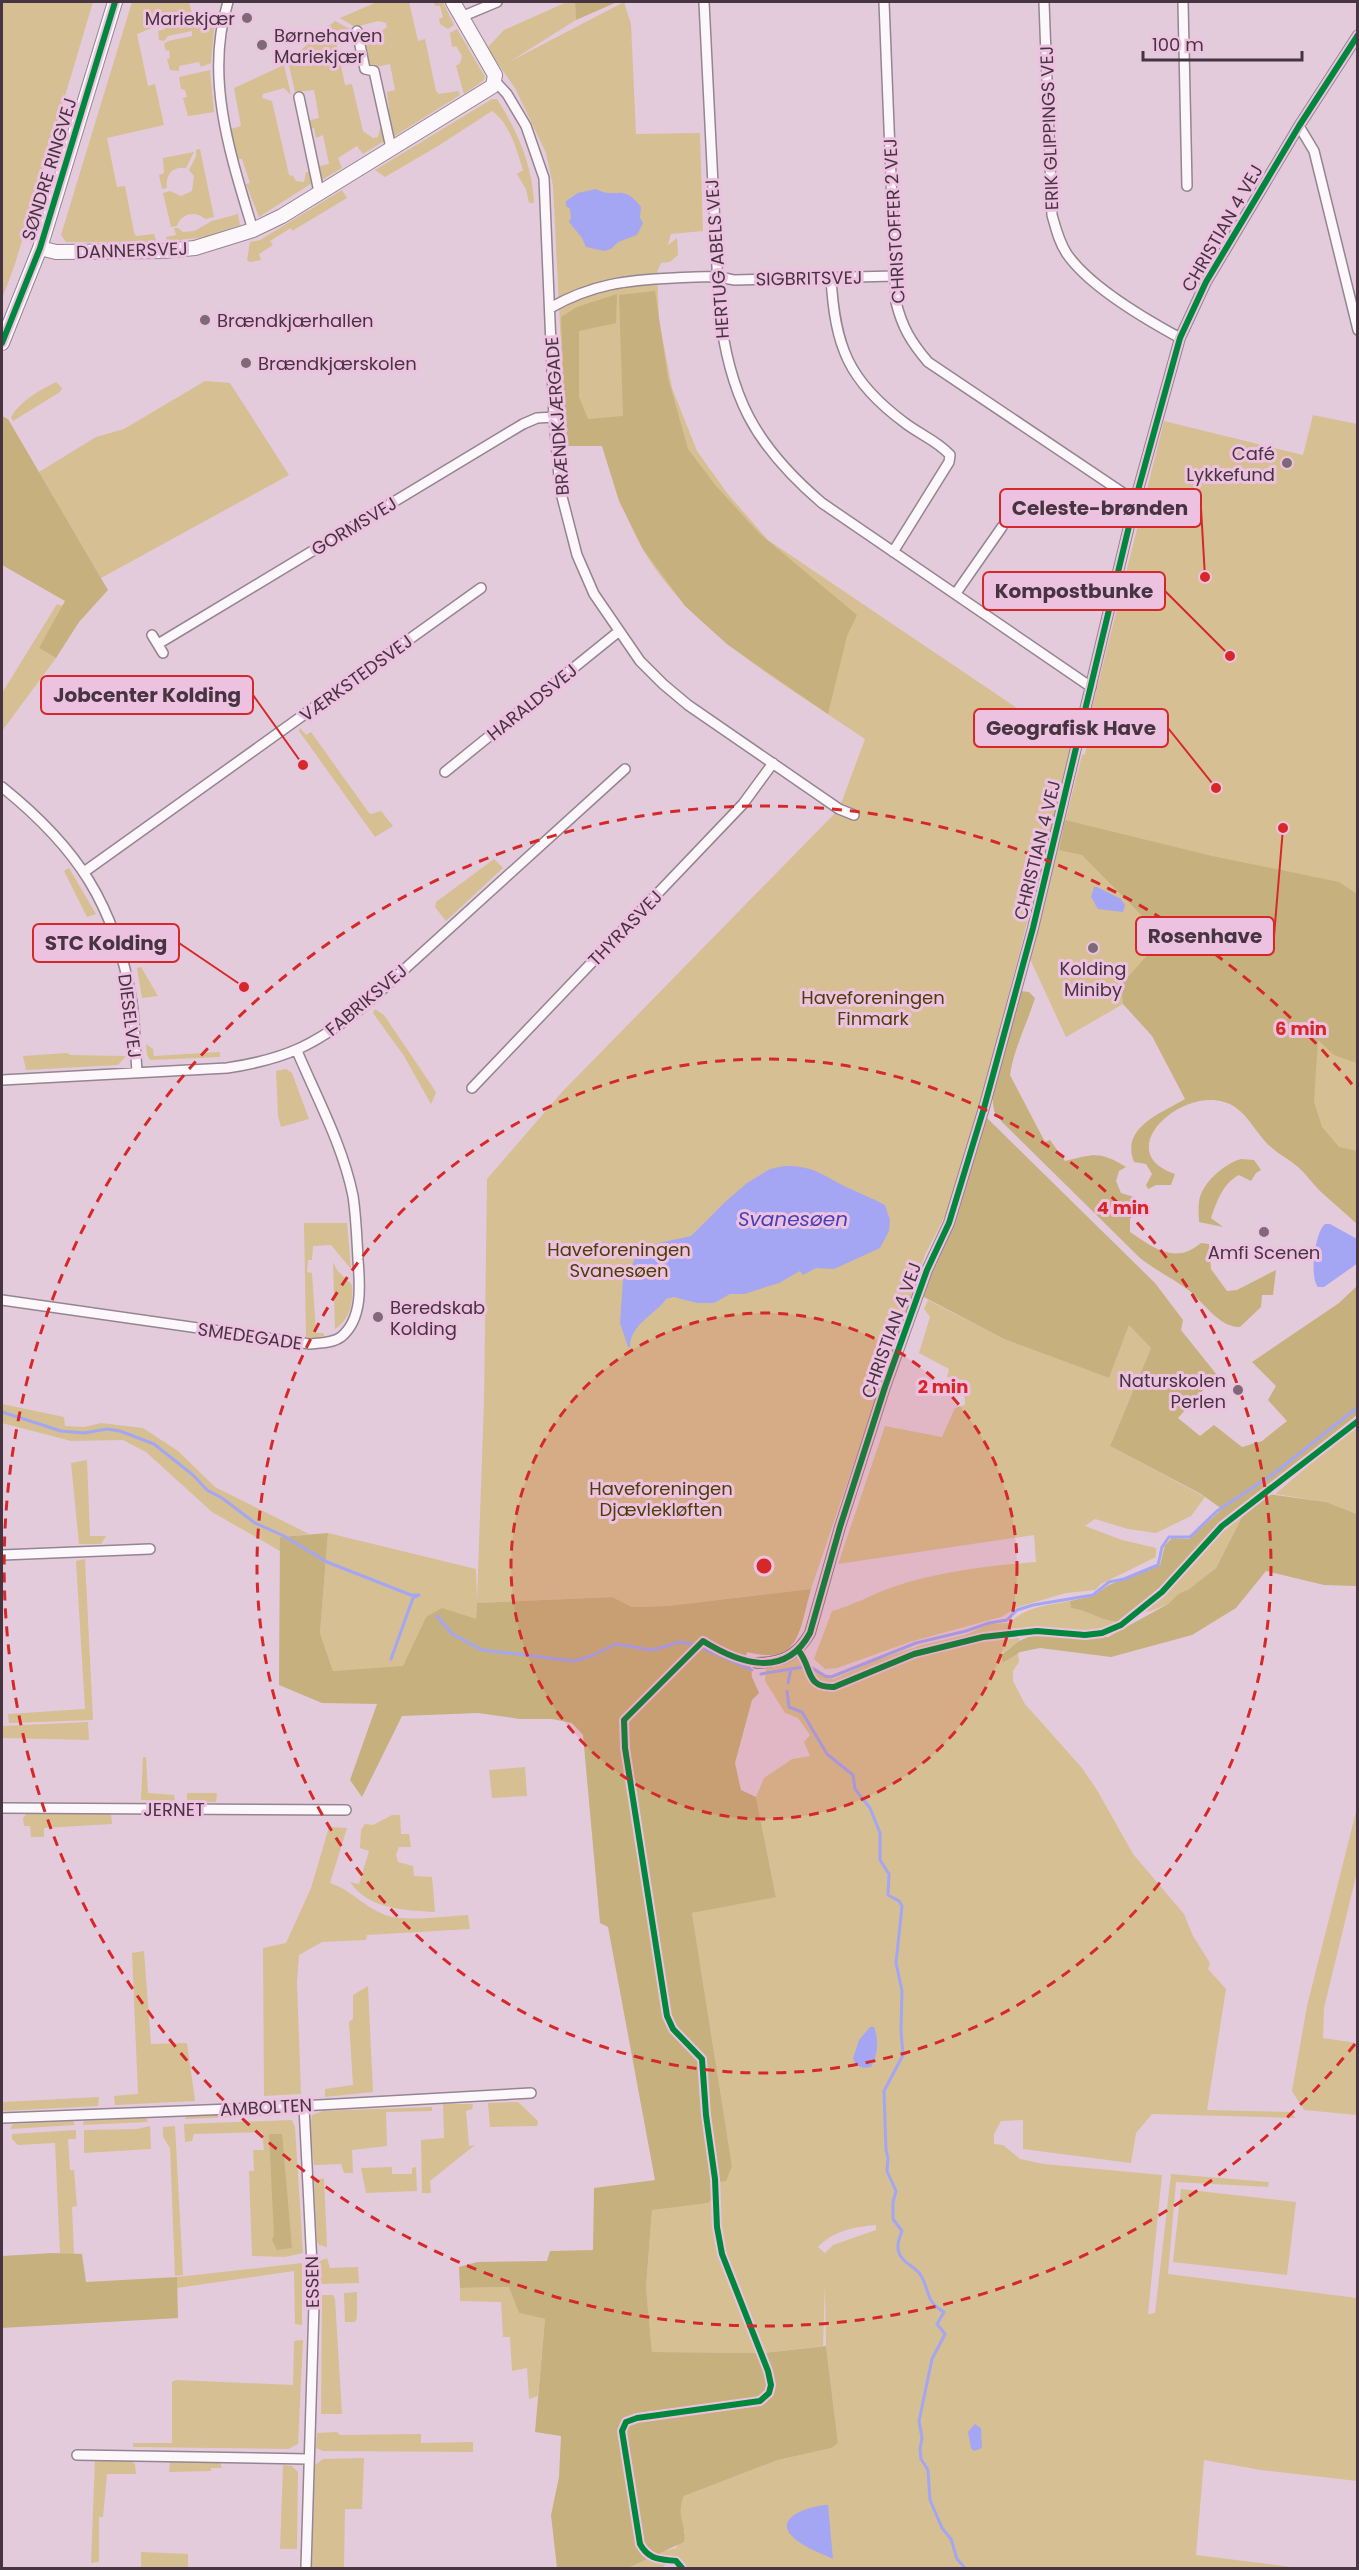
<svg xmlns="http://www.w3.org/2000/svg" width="1359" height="2570" font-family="Poppins,sans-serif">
<rect width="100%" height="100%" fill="#e3cbdc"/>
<path fill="#d6bf93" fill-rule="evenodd" d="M2,2H93L15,264L2,299Z
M132,2H189L195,24H198L202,29H208L209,22L215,20L211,63L201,67L199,62L179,66V71L170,70L167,59L170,58L169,50L166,51L164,44L168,41L192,36V31L168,36L164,41L159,40L158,31L165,29L164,23L137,34L148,86L155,84L164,125L107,138L117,187L125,186L134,232L136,236L154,234L157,243L66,242L61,235Z
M377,2H409L418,41L425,39L436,91L439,94L458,91L460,95L393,137L387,110L389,109L387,92L395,90L390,64L371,68L362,34L375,36L387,27L386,23L378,21L355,27L340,18Z
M434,2H443L454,25L448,29L440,24L439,19L443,17L440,6H435Z
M567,2H575L576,20L509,62L624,2L631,24L636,134L700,133L703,231L671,234L668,245L677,238L678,255L670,262L661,263L657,272L659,320L672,388L697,451L727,493L768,540L1073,746L971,1139L945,1216L925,1255L811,1589L667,1606L632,1607L611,1597L477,1603L476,1619L426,1617L403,1667L333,1671L320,1633L328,1533L476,1569L477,1600L484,1402L487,1179L562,1092L839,809L865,739C785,684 692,634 642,548C624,515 613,481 602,446H566L553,186L546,153L515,88L487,48L504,30Z
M335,21L352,30L335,36L345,85L352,84L363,131L373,138L378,137L380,128H383L386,140L363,154L357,146L338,158L342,168L320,181L316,167L329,164L323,135L316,138L314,128L309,129L307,121L319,118L314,90L295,92L288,61Z
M457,29L485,77L483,81L464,94L456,66L460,63L462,56L456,46L452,47L450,33Z
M284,65L291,95L284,88L263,94L262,98L272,101L289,175L293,176L296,181L304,182L306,172H310L312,183L259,217L246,184L250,183L242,159H238L231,129L241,126L234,88Z
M210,70L214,112L188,116L183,98L187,97L185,90L181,89L179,77Z
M492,99H497C518,132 532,164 534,203H529L526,189L517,174L523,170C517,151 510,123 492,111L438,146L385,177L375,170Z
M200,149L214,217L205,219C195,210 181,214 177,226L171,227L163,193L170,191L181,196L192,191L194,176L189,170L196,156V150Z
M194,152L186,168C172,166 165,175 167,188L162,189L159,175L164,173L163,158Z
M342,190L347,198L292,231L291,228L270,241L273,245L259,254L261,260L250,262L247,260L250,242L260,240Z
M238,214L240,225L205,237L167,242L166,237L176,235L174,228H178L183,232L194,231L212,221Z
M205,381L230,383L289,475L101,578L39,472L96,437L124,429Z
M56,382L62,388L60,392L13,421L11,417C20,401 40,390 56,382Z
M1313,415L1357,424V1217L1123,1004L1066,1037L1030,959L1082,755L1085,754L1087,744L1084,740L1164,421L1303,455Z
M57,604L63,606L39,648L56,658L2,731V693Z
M300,728L306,735L311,732L369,813L371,814L381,811L393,826L375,837L299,731Z
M494,859L503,868L446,921L435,907L436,902Z
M69,868L96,914L87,917L64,871Z
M141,967L158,996L142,998L137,968Z
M375,1009L384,1015L432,1086L436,1093L431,1104L404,1056L373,1013Z
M146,1044L153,1049L154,1056L220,1052V1057L150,1060L147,1055Z
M67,1053L70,1055L126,1056L118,1065L26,1070L23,1056Z
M286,1069L292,1073L309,1119L281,1127L278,1116L276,1071Z
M304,1223H347L351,1269L331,1245L313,1246L312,1260H308L307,1272L312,1273L316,1333H324V1336L314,1338L306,1337Z
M333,1262L337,1270L352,1285C353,1303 351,1318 335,1329Z
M928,1300L1004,1339L1109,1378L1129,1324L1151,1348L1110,1446L1205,1497L1191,1516L1156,1533L1128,1529L1095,1519L1085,1526L1122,1540L1156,1548V1557L1101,1584L1095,1590L1066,1593L1018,1607L1001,1617L910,1642L837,1668L825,1669L814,1659L832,1611C855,1605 872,1594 893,1587C940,1571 987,1566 1036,1562L1034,1535L838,1564L885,1426L942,1437L955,1408L965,1405L964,1389L968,1381L947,1377L949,1369L919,1353L930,1317L924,1309Z
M2,1404L64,1417L65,1426L84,1427L101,1423L143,1428L178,1451L215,1487L309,1534L281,1537L280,1551L212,1512L146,1452L123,1440L71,1441L2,1423Z
M1357,1425V1514L1326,1502L1275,1494Z
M87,1460L90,1536H106L101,1544H79L71,1463Z
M1242,1517L1216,1568L1189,1589L1178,1594L1168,1604L1151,1611L1138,1613L1163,1594L1224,1529Z
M85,1559L93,1720L9,1723L8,1714L85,1709L76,1561Z
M1070,1601L1071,1608C1091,1611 1099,1621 1120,1622C1089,1637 1052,1628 1019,1631V1641L1001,1654L1004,1663L1018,1652L1019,1662L1013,1671V1681L1025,1704L1082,1768L1097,1790L1133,1854L1184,1914L1193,1936L1210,1963L1208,1969L1226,1989L1207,2110L1290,2112L1296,2118L1152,2114L1136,2133L1131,2163L1023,2149V2120L1001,2121L994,2134V2144L1003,2145L1020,2159L1044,2164L1162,2175L1148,2314L1155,2313L1171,2174L1269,2182L1268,2187L1176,2182L1168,2274L1357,2298V2481L1261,2470L1204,2460L1196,2555L1299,2568H679L670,2560L662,2568H628L657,2553L676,2548L685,2533L679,2509L684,2496L778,2460L832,2448L838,2443L826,2346L825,2282L823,2346L763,2353L652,2352L646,2288L652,2209L708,2203L719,2181L732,2166L692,1913L776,1896L756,1797L764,1778L792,1759L810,1756L804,1742L810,1735L798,1718L785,1713L765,1681L766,1666L799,1658L829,1679H834L874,1661L922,1645L965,1635L990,1624L1009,1623C1027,1606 1046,1606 1070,1601ZM876,2225V2230L833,2245L825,2253L818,2247C833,2231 854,2227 876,2225Z
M88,1722L89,1740L2,1738V1726Z
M143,1757H146L148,1793L174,1795L175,1801L141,1800Z
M525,1767L527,1796L492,1798L489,1770Z
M187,1793H217L216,1802H187Z
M1357,1808V1872L1324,2008L1323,2038L1357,2043V2115L1304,2110L1292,2091L1307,2006Z
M27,1813L111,1814L112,1824L44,1828V1837H31L30,1826H24L23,1818Z
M392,1815H400L401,1834H409L411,1847H399L396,1855L398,1862L413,1866L414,1876L432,1877L435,1912C405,1910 369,1910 350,1882L359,1884L369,1851L360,1848L361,1830L365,1824L373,1825Z
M329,1827L347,1828L330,1883C350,1889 363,1906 383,1914C404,1923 444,1916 468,1915L470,1929L367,1935L366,1940L322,1942L299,1955L297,1982L301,2094L264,2096L263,1948L286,1943L311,1888Z
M144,1951L151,2044L187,2043L195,2101L115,2105L114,2096L138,2094L132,1953Z
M368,1986L373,2092L325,2097V2089L353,2085L349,2022L353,2019V1995Z
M99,2097L98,2106L2,2111V2102Z
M518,2102L538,2121L537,2126L490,2127L488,2103Z
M443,2104H473L472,2109L466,2111L469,2146L475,2145L430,2181L431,2193H422L421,2140L444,2138Z
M432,2107V2111L386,2112L387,2146L352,2150L353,2173H344L341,2164L314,2165L310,2128L312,2115L323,2111Z
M278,2111L287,2115L185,2119L186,2116Z
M146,2118L148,2122L83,2125L84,2121Z
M292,2120L295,2127L303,2253L285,2257L252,2256L249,2171H254L253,2150H264L262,2132L194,2134L192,2141L185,2142L184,2124Z
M73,2121L75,2125L10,2129L13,2124Z
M150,2126L151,2149L84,2153V2130L137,2129Z
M175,2126L183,2275L175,2276L170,2148L163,2137V2127Z
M76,2130V2139H68L70,2170H74L77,2206L72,2207L74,2254L60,2253L55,2143L18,2145L12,2139V2134Z
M392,2167V2174H412V2168L416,2167L417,2191L366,2193L361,2168Z
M324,2178L327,2247L319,2245L317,2241L314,2181Z
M1181,2189L1296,2202L1287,2275L1173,2262Z
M327,2258L330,2268L358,2267L359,2283L320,2284L318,2282L317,2262Z
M302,2263V2325L295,2324L294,2271L177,2288V2277Z
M510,2287L519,2313L545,2319L538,2396L529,2399L527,2368L512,2371L510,2337H503L501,2302L460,2301V2288Z
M357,2292V2318L355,2322H345L344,2293Z
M322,2295H333L335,2299L342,2414H321Z
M303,2340L298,2444L288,2449L133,2447V2443H172V2382L176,2380L293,2385L294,2341Z
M337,2432L340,2435L421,2434V2443L473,2442V2452L323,2451L316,2448L317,2433Z
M364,2458L362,2509H345L344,2568H312L315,2465L323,2459Z
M95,2460H130L135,2464L136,2474H107L103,2517H99V2562L91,2563Z
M170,2462L217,2463H220L222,2468H211V2471L169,2472Z
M283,2465L292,2466L298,2472L297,2549H280Z
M141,2552L188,2554V2568H141Z"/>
<path fill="#c6b07e" d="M575,2H617L576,20Z
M655,291L668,378L688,449L716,486L760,534L857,615L847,636L828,714L728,645L685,606L643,549L619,501L602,446H566L561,317L577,307L617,294L616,323L579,331V397L588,419L623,416L619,295Z
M2,416L8,419L108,590L79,622L56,658L39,648L65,601L2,565Z
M1065,820L1212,856L1339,882L1357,894V1063L1334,1055L1318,1040L1314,1102L1322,1127L1339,1147L1357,1151V1224C1345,1213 1332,1202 1320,1191C1312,1183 1306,1174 1298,1167C1290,1160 1280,1155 1272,1148C1258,1137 1250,1117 1235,1107C1190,1077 1106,1151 1175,1174L1171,1185H1156L1148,1189L1146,1185L1152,1174L1146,1164L1134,1162C1120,1127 1162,1113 1185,1099L1152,1036L1123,1004L1121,985L1163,937L1082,855L1059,850Z
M1021,991L1029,992L1035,998C1027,1024 1014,1048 1010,1075L1045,1142L1050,1140L1065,1161C1094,1154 1100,1151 1126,1167L1119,1171L1116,1181L1121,1193L1134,1197L1130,1207V1232C1154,1248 1175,1265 1201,1243L1209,1244L1211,1269L1227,1291L1237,1290L1276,1270L1273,1295H1262L1261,1307L1240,1327C1219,1328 1203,1301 1187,1289C1172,1278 1155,1270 1140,1258L1002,1122L994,1111L992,1096Z
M986,1117L1155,1283L1183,1320L1181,1330L1217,1375L1178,1418L1200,1436L1214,1425L1242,1447L1262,1441L1287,1421L1268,1400L1276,1386L1252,1362L1339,1303L1357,1286V1415L1231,1515L1206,1537L1172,1578L1120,1622C1099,1621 1091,1611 1071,1608L1070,1601L1093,1596L1109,1585L1160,1565L1165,1545L1172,1538L1189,1539L1222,1509L1201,1494L1110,1446L1151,1348L1129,1325L1109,1378L1004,1339L922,1296L957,1216Z
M1241,1159L1254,1160L1261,1170L1256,1173L1251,1181L1239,1175C1222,1184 1217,1202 1211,1218L1223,1227L1199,1222C1199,1216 1198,1209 1199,1203C1200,1184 1225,1163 1241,1159Z
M1269,1494L1326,1502L1357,1514V1586L1324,1585L1266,1571L1236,1608L1192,1635L1111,1657L1040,1648L1020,1652L1003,1663L1001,1655L1019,1641L1031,1636L1108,1637L1168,1604L1178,1594L1189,1589L1216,1568L1242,1517Z
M328,1533L320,1633L333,1671L403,1666L426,1617L442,1608L476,1619L477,1603L612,1597L632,1607L667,1606L811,1589C799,1630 801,1666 747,1652L744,1662L751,1667L752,1677L759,1693L752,1700L735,1763L741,1790L756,1797L776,1897L692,1913L732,2166L726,2181L719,2182L720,2188L708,2203L652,2210L646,2288L652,2352L763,2353L826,2346L838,2443L832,2448L778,2460L684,2496C675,2518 687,2521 684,2542L628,2568H557L551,2515L559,2477L561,2436L535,2432L545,2319L519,2313L509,2287L460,2288L459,2267L477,2262L547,2261L550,2251L593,2250L594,2188L655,2180L608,1927L600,1923L583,1735L572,1723L552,1719H520L478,1713L402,1716L362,1797L350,1780L377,1704L322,1703L279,1685L280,1537Z
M269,2134H282L292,2248L277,2250L272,2240L274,2235Z
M53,2253L82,2254L86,2282L177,2277L178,2318L2,2328V2256Z"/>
<path fill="#a4a6f4" d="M596,189C616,200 622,182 641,207L640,218L643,223L637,235L618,242L611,249L604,251L586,247L582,238L569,222L571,218L570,209L566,206V201L578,193Z
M1094,887H1097L1121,899L1125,905L1123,912L1098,909L1091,897Z
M784,1166C815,1166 820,1174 846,1187C859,1193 872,1198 885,1205L890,1220L889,1231L880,1248L834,1269L816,1268L803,1275L800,1271L779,1283L744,1294H730L714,1303H697L674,1297L666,1299C655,1315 630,1324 630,1347H628L620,1323L623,1280L637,1256L659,1243L691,1236L725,1202L747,1183L770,1169Z
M1325,1224H1330L1357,1239L1358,1263L1324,1287H1318C1309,1277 1315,1232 1325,1224Z
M870,2027H874C879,2040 878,2054 871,2067C862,2069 856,2067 853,2058L859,2040Z
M975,2424L981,2428L982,2448L974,2451L971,2448L968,2432Z
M828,2505L833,2559C821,2553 802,2547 792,2536C772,2516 815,2505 828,2505Z"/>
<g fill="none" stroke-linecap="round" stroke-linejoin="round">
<path stroke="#a4a6f4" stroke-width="3" d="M2,1412L61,1431L84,1433L107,1429L120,1431L154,1444L193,1475L207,1490L222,1498L255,1523L284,1536L327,1562L411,1595H419
M437,1616L452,1634L482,1650L574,1661L591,1656L616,1644L652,1650L680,1642L695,1645L752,1670
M391,1659L413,1598L417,1596
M761,1674L809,1666L825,1676L831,1677L916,1643L966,1631L989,1623L1007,1620L1017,1610L1033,1605L1093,1595L1109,1582L1124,1579L1158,1565L1162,1547L1169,1537H1190L1217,1511L1272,1475L1358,1407
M788,1683L791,1669
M787,1691L789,1707L802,1712L827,1754L853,1775L855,1789L870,1808L880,1833V1860L889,1874L888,1895L899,1901L902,1906L896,1963L902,1991L901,2031L903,2055L884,2091L886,2150L888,2158L887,2171L896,2191L893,2202V2219L902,2231C900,2237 897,2242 898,2249C900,2262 913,2265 920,2274C931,2291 924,2301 944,2312L937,2324L945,2334L932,2359L919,2421L922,2438L920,2449L921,2459L928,2470L930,2500L942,2528L951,2539L957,2559L965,2568"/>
<defs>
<path id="street" d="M228,2C204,78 231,157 253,230
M704,2L719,307C729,396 754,445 822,503L1091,687
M884,2L896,302C902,327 911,342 928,362L1135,501
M1044,2L1052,215C1056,229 1059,242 1067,254C1089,286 1145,319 1180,338
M1183,2L1187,186
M461,17L497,2
M357,31L365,69L374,71L391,148
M495,81L507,94L526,126L544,178L554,417L560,489L577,555L594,594L640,661L663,684L688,705L839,809L854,815
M299,97L319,192
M1299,126L1314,151L1358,330
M831,278C835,346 848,381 905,423C919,434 938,441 950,455L949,462L893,552
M550,308C592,284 627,280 674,278C695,277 714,275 734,280L895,276
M956,593L1002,527
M152,635L163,653
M158,644L523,424L537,418L554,417
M445,772L618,632
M2,787C78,848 115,905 132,1002C135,1024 135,1048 137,1071
M84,872L481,588
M2,1080L227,1068C287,1059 317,1044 364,1006L625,769
M472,1088L743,804L773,763
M2,1300L310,1344C320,1343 333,1343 341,1337C363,1319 360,1285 358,1260C357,1239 356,1216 353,1196C343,1146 317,1098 297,1051
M2,1555L150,1549
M757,1663C782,1662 797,1656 810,1633L840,1527L885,1387L927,1270L949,1223L984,1108L1033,928L1135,501L1180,338L1206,282L1299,126L1358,35
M2,1808L346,1810
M304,2106L314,2305L306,2568
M2,2118L283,2107L531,2093
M77,2455L308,2459"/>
<path id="secondary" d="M40,248L56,252L163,251L195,248L253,230L282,216L493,86L495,75L453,2
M2,343L40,248L115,2"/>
</defs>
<use href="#street" stroke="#958491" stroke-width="12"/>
<use href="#secondary" stroke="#958491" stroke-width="16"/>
<use href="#street" stroke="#fbf7fa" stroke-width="9"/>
<use href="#secondary" stroke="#fbf7fa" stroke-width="14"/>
<defs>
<path id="cycleway" d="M2,343L40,248L115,2
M798,1650C813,1667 804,1688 834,1687L914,1654L983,1637L1037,1631L1085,1635L1102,1633L1121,1625L1162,1592L1222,1526L1358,1421
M682,2568L676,2561C659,2559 649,2560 640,2544L622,2431L626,2422L637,2418L760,2401L769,2393L771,2385L768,2371L722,2254L717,2227L715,2179L706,2115L702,2059L673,2029L667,2016L625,1748L624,1720L703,1641C740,1664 785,1679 810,1633L840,1527L885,1387L927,1270L949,1223L984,1108L1033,928L1135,501L1180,338L1206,282L1299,126L1358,35"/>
</defs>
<use href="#cycleway" stroke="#edc1e0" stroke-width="10"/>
<use href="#cycleway" stroke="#00873e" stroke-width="6"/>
</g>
<circle cx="764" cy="1566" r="253" fill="#d62828" fill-opacity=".12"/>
<g fill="none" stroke="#d62828" stroke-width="3" stroke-dasharray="10 8">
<circle cx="764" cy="1566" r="253"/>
<circle cx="764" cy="1566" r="507"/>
<path d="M1355 2044A760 760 0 1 1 1355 1088"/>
</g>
<g fill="#7d6977" stroke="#edc1e0" stroke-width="2">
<circle cx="247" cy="18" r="6"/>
<circle cx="262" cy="45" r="6"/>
<circle cx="205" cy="320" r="6"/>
<circle cx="246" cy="363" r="6"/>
<circle cx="1287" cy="463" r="6"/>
<circle cx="1093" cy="948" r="6"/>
<circle cx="1264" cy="1232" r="6"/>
<circle cx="378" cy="1317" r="6"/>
<circle cx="1238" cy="1390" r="6"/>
</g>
<g text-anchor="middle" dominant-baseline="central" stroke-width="6" stroke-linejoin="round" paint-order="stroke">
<g font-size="18" fill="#463441" stroke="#edc1e0" text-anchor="start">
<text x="235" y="18" text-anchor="end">Mariekjær</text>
<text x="274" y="35">Børnehaven<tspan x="274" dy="21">Mariekjær</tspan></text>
<text x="217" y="320">Brændkjærhallen</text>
<text x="258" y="363">Brændkjærskolen</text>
<text x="1275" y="453" text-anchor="end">Café<tspan x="1275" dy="21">Lykkefund</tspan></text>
<text x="1093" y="968" text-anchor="middle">Kolding<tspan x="1093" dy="21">Miniby</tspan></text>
<text x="1264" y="1252" text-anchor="middle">Amfi Scenen</text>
<text x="390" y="1307">Beredskab<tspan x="390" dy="21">Kolding</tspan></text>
<text x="1226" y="1380" text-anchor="end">Naturskolen<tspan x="1226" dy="21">Perlen</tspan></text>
</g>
<g font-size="18" fill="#463441" stroke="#edc1e0">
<text transform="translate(1049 128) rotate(-92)">ERIK GLIPPINGS VEJ</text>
<text transform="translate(49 169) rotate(-73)">SØNDRE RINGVEJ</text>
<text transform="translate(894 221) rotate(-93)">CHRISTOFFER 2 VEJ</text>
<text transform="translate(1222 228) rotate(-60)">CHRISTIAN 4 VEJ</text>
<text transform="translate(132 250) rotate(-2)">DANNERSVEJ</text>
<text transform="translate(717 259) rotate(-94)">HERTUG ABELS VEJ</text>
<text transform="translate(809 278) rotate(-1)">SIGBRITSVEJ</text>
<text transform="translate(557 416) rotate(-94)">BRÆNDKJÆRGADE</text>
<text transform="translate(354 526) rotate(-31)">GORMSVEJ</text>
<text transform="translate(356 678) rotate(-36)">VÆRKSTEDSVEJ</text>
<text transform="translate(532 702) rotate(-39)">HARALDSVEJ</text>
<text transform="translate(1037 850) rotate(-76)">CHRISTIAN 4 VEJ</text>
<text transform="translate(625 928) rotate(-46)">THYRASVEJ</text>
<text transform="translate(366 1000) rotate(-40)">FABRIKSVEJ</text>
<text transform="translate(130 1016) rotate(83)">DIESELVEJ</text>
<text transform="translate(891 1330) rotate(-70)">CHRISTIAN 4 VEJ</text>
<text transform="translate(250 1336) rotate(8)">SMEDEGADE</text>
<text x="174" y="1809">JERNET</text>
<text transform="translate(266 2107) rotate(-3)">AMBOLTEN</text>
<text transform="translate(312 2282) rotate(-91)">ESSEN</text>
</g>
<g font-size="18" fill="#4b3f05" stroke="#edc1e0">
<text x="873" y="997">Haveforeningen<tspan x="873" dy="21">Finmark</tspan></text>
<text x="619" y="1249">Haveforeningen<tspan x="619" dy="21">Svanesøen</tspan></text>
<text x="661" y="1488">Haveforeningen<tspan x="661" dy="21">Djævlekløften</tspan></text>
</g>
<g font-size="20" font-style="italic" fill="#4342ba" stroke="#edc1e0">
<text x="793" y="1219">Svanesøen</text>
</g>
</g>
<circle cx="764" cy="1566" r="9" fill="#d62828" stroke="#edc1e0" stroke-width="3"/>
<g font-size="18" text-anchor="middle" font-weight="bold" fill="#d62828" stroke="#edc1e0" stroke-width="6" stroke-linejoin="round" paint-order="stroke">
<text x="1301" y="1035">6 min</text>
<text x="1123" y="1214">4 min</text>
<text x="943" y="1393">2 min</text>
</g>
<path fill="none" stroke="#d62828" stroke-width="2" d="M1205 577L1201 508M1230 656L1165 591M303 765L253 695M1216 788L1168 728M1283 828L1274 936M244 987L179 943"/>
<g fill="#d62828" stroke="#edc1e0" stroke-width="2">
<circle cx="1205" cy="577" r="6"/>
<circle cx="1230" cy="656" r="6"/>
<circle cx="303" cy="765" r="6"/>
<circle cx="1216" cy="788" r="6"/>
<circle cx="1283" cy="828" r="6"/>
<circle cx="244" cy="987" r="6"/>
</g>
<g fill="#edc1e0" stroke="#d62828" stroke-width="2">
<rect x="1000" y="489" width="201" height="38" rx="6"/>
<rect x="983" y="572" width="182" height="38" rx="6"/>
<rect x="41" y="676" width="212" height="38" rx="6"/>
<rect x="974" y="709" width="194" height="38" rx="6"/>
<rect x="1136" y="917" width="138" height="38" rx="6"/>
<rect x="33" y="924" width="146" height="38" rx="6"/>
</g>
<g font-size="20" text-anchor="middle" font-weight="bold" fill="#463441">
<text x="1100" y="515">Celeste-brønden</text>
<text x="1074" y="598">Kompostbunke</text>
<text x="147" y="702">Jobcenter Kolding</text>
<text x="1071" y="735">Geografisk Have</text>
<text x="1205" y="943">Rosenhave</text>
<text x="106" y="950">STC Kolding</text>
</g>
<rect width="1359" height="2570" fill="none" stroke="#463441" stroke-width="6"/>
<path d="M1143 51v9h159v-9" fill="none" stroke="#463441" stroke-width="3"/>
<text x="1152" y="51" font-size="18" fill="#463441" stroke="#edc1e0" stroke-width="4.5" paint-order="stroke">100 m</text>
</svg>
